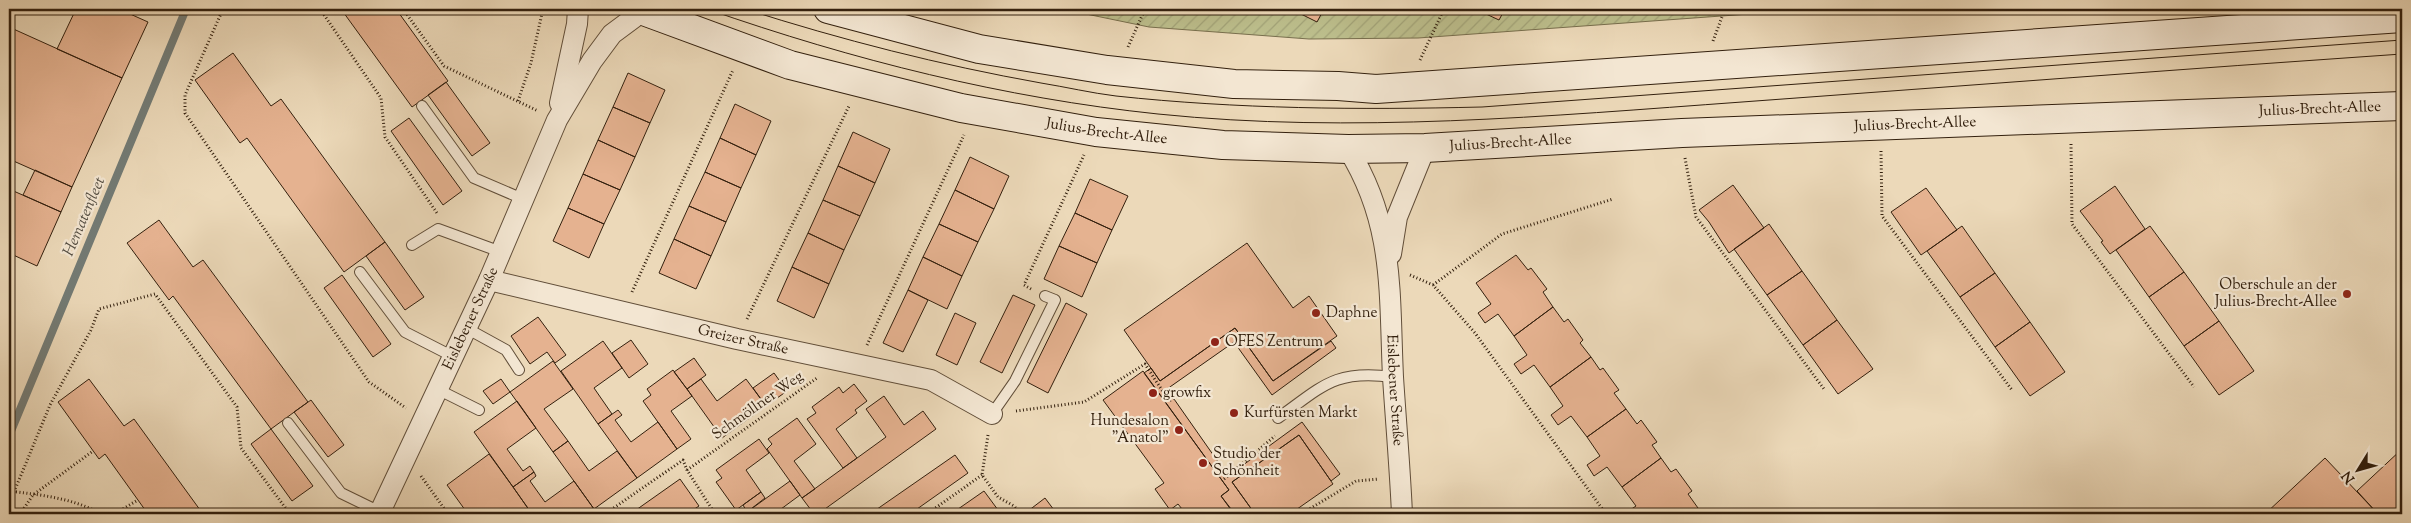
<svg xmlns="http://www.w3.org/2000/svg" width="2411" height="523" font-family="'Sorts Mill Goudy',serif">
<defs>
<pattern id="garden-furrows" width="10" height="10" patternUnits="userSpaceOnUse" patternTransform="scale(1.25)"><rect width="10" height="10" fill="#bcbe8c"/><path d="M-1 1l2-2M0 10L10 0M9 11l2-2" fill="none" stroke="#a2a378"/></pattern>
</defs>
<rect width="100%" height="100%" fill="#ecd9b9"/>
<filter id="stains"><feTurbulence type="fractalNoise" baseFrequency=".004" numOctaves="4"/><feColorMatrix values="0 0 0 0 .2 0 0 0 0 .09 0 0 0 0 .02 0 0 0 .5 -.17"/></filter>
<radialGradient id="worn" r=".72"><stop offset=".6" stop-color="#630" stop-opacity="0"/><stop offset="1" stop-color="#630" stop-opacity=".3"/></radialGradient>
<path fill="url(#garden-furrows)" stroke="#786f4d" d="M1062,9H1818L1418,38L1309,39L1149,27Z"/>
<g fill="none" stroke-linecap="round" stroke-linejoin="round">
<path stroke="#737b75" stroke-width="8" d="M9,436L186,9"/>
</g>
<path fill="#e5b290" stroke="#33200e" d="M9,9H16L9,25Z
M76,9H119L148,22L122,78L57,49Z
M341,9H396L448,81L412,107Z
M1304,9H1324L1317,22L1301,14Z
M1488,9H1505L1499,20L1486,14Z
M9,27L122,78L72,187L9,159Z
M233,53L271,106L281,99L385,242L344,272L247,138L240,143L195,80Z
M628,73L665,90L650,123L613,107Z
M446,82L490,143L472,156L428,95Z
M735,104L771,121L756,155L720,138Z
M613,107L650,123L635,157L598,140Z
M409,118L462,191L443,205L391,131Z
M853,132L890,149L875,183L838,166Z
M720,138L756,155L741,188L705,172Z
M598,140L635,157L620,190L583,174Z
M970,157L1009,176L994,209L955,190Z
M838,166L875,183L860,216L823,200Z
M35,170L72,187L61,212L23,195Z
M705,172L741,188L726,222L689,206Z
M583,174L620,190L604,224L568,208Z
M1090,179L1128,196L1112,230L1075,213Z
M1733,185L1764,228L1729,253L1709,222L1699,210Z
M2115,186L2145,229L2110,254L2101,242L2103,241L2080,211Z
M1926,188L1957,230L1921,255L1891,212Z
M9,189L61,212L37,266L9,253Z
M955,190L994,209L978,242L939,224Z
M823,200L860,216L844,250L808,233Z
M689,206L726,222L711,256L674,239Z
M568,208L604,224L589,258L553,241Z
M1075,213L1112,230L1097,263L1059,246Z
M159,220L193,267L203,260L308,402L271,429L173,296L169,300L127,243Z
M939,224L978,242L962,276L923,257Z
M1769,224L1802,271L1767,295L1734,249Z
M1962,226L1995,273L1960,297L1927,251Z
M2150,226L2184,272L2149,297L2116,250Z
M808,233L844,250L829,284L792,267Z
M674,239L711,256L696,289L659,273Z
M385,242L424,297L405,310L366,256Z
M1247,243L1293,308L1309,296L1337,336L1273,381L1235,328L1160,381L1124,330Z
M1059,246L1097,263L1082,297L1044,279Z
M1516,255L1528,270L1531,268L1547,289L1543,292L1553,307L1514,336L1498,314L1485,323L1478,313L1491,304L1476,283Z
M923,257L962,276L947,309L908,290Z
M792,267L829,284L814,318L777,301Z
M1802,271L1837,320L1803,345L1767,295Z
M2184,272L2219,321L2184,346L2149,297Z
M1995,273L2030,322L1995,347L1960,297Z
M342,275L391,344L373,357L324,288Z
M908,290L928,300L903,352L883,343Z
M1013,295L1035,305L1002,373L980,362Z
M1066,303L1087,314L1048,393L1027,382Z
M1553,307L1564,322L1568,319L1583,340L1580,343L1591,357L1550,387L1534,365L1521,374L1514,364L1527,355L1514,336Z
M955,313L976,323L957,365L936,355Z
M538,317L566,355L555,363L547,352L530,364L511,336Z
M1837,320L1873,369L1838,394L1803,345Z
M2219,321L2254,371L2219,395L2184,346Z
M2030,322L2065,372L2030,396L1995,347Z
M1235,328L1273,381L1331,341L1336,348L1272,395L1234,342L1167,389L1228,476L1302,422L1340,474L1331,481L1299,435L1232,482L1255,514H1242L1240,510L1234,514L1221,496L1229,490L1144,373L1151,368L1160,381Z
M631,340L648,364L629,378L612,353Z
M603,341L622,368L594,388L612,414L598,424L561,371Z
M1591,357L1600,370L1603,368L1619,390L1614,393L1626,409L1587,437L1571,416L1558,425L1551,415L1563,406L1550,387Z
M694,358L706,375L687,389L674,372Z
M553,361L573,389L544,409L568,441L553,452L510,392Z
M673,370L692,396L671,411L691,439L677,449L643,401L651,395L647,389Z
M1143,371L1229,490L1221,496L1235,514H1186L1178,504L1170,510L1155,489L1164,483L1103,400Z
M774,373L787,391L766,406L753,388Z
M89,379L124,426L134,419L203,514H148L105,454L99,459L58,402Z
M501,379L510,392L493,404L483,391Z
M701,379L717,401L746,379L766,406L722,438L687,389Z
M854,384L867,401L855,410L857,413L836,429L857,458L843,468L807,419L816,413L812,407L839,387L843,393Z
M884,396L904,425L923,411L936,429L818,514H814L802,498L886,437L866,409Z
M311,400L344,445L328,457L294,412Z
M517,401L536,428L507,449L523,471L530,466L534,472L513,487L474,432Z
M1626,409L1637,424L1641,420L1657,442L1652,445L1661,458L1622,487L1607,467L1594,476L1587,465L1600,456L1587,437Z
M618,410L622,415L615,420L631,442L658,422L677,449L637,478L598,424Z
M797,418L816,444L794,461L815,489L802,498L767,449L772,444L768,439Z
M271,429L313,486L292,501L251,444Z
M1299,435L1333,484L1290,514H1255L1232,482Z
M759,439L769,453L746,470L761,492L736,510L716,482L722,478L716,470Z
M568,441L589,471L617,451L637,478L594,509L553,452Z
M2402,449V514H2378L2357,491Z
M489,454L513,487L532,514H468L447,485Z
M955,455L968,473L910,514H870Z
M1661,458L1671,472L1676,469L1692,491L1688,494L1698,508L1690,514H1624L1636,506L1622,487Z
M2325,458L2378,514H2265Z
M534,472L536,476L530,481L545,502L574,481L594,509L586,514H532L513,487Z
M680,479L699,506L687,514H639L636,510Z
M790,481L800,495L777,512L778,514H748L747,512Z
M984,491L1001,514H951L961,507Z
M761,492L765,498L747,512L743,505Z
M1045,498L1057,514H1030L1028,511Z"/>
<g fill="none" stroke-linecap="round" stroke-linejoin="round">
<defs>
<path id="service" d="M422,106L474,178L523,199
M412,245L438,229L501,252
M360,272L405,332L452,356
M466,328L506,350L519,370
M437,389L479,410
M992,414L1015,381L1055,300L1045,296
M1278,418C1323,386 1335,369 1393,377
M288,423L341,493L380,512"/>
<g id="minor">
<path d="M560,103L577,24L578,9"/>
<path id="s1" d="M1348,149C1395,224 1389,293 1393,377C1396,423 1400,469 1402,514"/>
<path d="M1391,254L1397,217L1425,148"/>
<path id="s2" d="M489,280L737,339L931,380L992,414"/>
<path id="s3" d="M379,514L489,280L557,120L592,61L612,34L643,11"/>
</g>
<g id="secondary">
<path id="s4" d="M638,9L790,65L961,108L1096,132L1223,145L1348,149L1425,148L1682,133L2402,106"/>
<path d="M828,9L979,49L1107,70L1234,84L1338,86L1376,89L2402,18"/>
</g>
</defs>
<use href="#service" stroke="#614e39" stroke-width="12"/>
<use href="#minor" stroke="#614e39" stroke-width="22"/>
<use href="#secondary" stroke="#33200e" stroke-width="30"/>
<path stroke="#33200e" stroke-width="3" stroke-dasharray="1 2.5" stroke-linecap="butt" d="M223,9L185,95V113L369,382L406,408
M320,9L381,98L385,137L437,213
M403,9L444,66L538,111
M1713,41L1725,9
M1128,47L1145,9
M1420,60L1444,9
M518,101L531,63L543,9
M2071,144L2072,224L2194,387
M1881,151L1882,216L2012,390
M1685,158L1696,217L1824,389
M1410,275L1433,285L1475,333L1606,514
M1433,285L1502,234L1613,199
M1031,289L1024,285L1084,155
M632,292L733,70
M747,319L849,106
M867,345L964,135
M1016,411L1084,402L1145,364L1169,401L1188,389
M988,435L982,475L998,497L1014,506L1021,514
M687,470L817,378
M421,476L448,514
M1224,479L1275,436
M9,491C41,495 73,498 101,514
M14,492L50,405L91,330L99,309L155,294L237,407L241,448L290,514
M20,514L33,495L93,451
M114,514L138,500
M605,514L683,460L687,470L715,514
M927,514L982,475
M1175,514L1182,509
M1301,514L1356,481L1379,479
M1542,514L1552,511L1555,514"/>
<use href="#service" stroke="#f3e6d2" stroke-width="10"/>
<use href="#minor" stroke="#f3e6d2" stroke-width="20"/>
<use href="#secondary" stroke="#f3e6d2" stroke-width="28"/>
<path stroke="#33200e" stroke-width="1" d="M707,9C853,60 1004,98 1158,114C1352,134 1549,116 1742,102C1962,86 2182,69 2402,54
M745,9C842,40 940,65 1041,83C1066,87 1091,93 1116,96C1237,109 1359,110 1482,107L2402,40"/>
</g>
<g fill="#8f2418" stroke="#f3e6d2" stroke-width="2">
<circle cx="2347" cy="294" r="5"/>
<circle cx="1316" cy="313" r="5"/>
<circle cx="1215" cy="342" r="5"/>
<circle cx="1153" cy="393" r="5"/>
<circle cx="1234" cy="413" r="5"/>
<circle cx="1179" cy="430" r="5"/>
<circle cx="1203" cy="463" r="5"/>
</g>
<g text-anchor="middle" dominant-baseline="central" stroke-width="4.5" stroke-linejoin="round" paint-order="stroke">
<g font-size="15" fill="#33200e" stroke="#f3e6d2">
<text stroke="none"><textPath href="#s4" startOffset="1701">Julius-Brecht-Allee</textPath></text>
<text stroke="none"><textPath href="#s4" startOffset="1296">Julius-Brecht-Allee</textPath></text>
<text stroke="none"><textPath href="#s4" startOffset="486">Julius-Brecht-Allee</textPath></text>
<text stroke="none"><textPath href="#s4" startOffset="891">Julius-Brecht-Allee</textPath></text>
<text stroke="none"><textPath href="#s3" startOffset="216">Eislebener Straße</textPath></text>
<text stroke="none"><textPath href="#s2" startOffset="261">Greizer Straße</textPath></text>
<text stroke="none"><textPath href="#s1" startOffset="249">Eislebener Straße</textPath></text>
<text transform="translate(758 406) rotate(-35)">Schmöllner Weg</text>
</g>
<g font-size="15" fill="#33200e" stroke="#f3e6d2" text-anchor="start">
<text x="2337" y="285" text-anchor="end">Oberschule an der<tspan x="2337" dy="17">Julius-Brecht-Allee</tspan></text>
<text x="1326" y="313">Daphne</text>
<text x="1225" y="342">OFES Zentrum</text>
<text x="1163" y="393">growfix</text>
<text x="1244" y="413">Kurfürsten Markt</text>
<text x="1169" y="421" text-anchor="end">Hundesalon<tspan x="1169" dy="17">"Anatol"</tspan></text>
<text x="1213" y="454">Studio der<tspan x="1213" dy="17">Schönheit</tspan></text>
</g>
<g font-size="16" font-style="italic" fill="#534d42" stroke="#f3e6d2">
<text transform="translate(85 217) rotate(-67)">Hematenfleet</text>
</g>
</g>
<rect width="2411" height="523" fill="none" stroke="#ecd9b9" stroke-width="30"/>
<rect x="10" y="10" width="2391" height="503" fill="none" stroke="#33200e" stroke-width="2.5"/>
<rect x="15" y="15" width="2381" height="493" fill="none" stroke="#33200e"/>
<g transform="translate(2358 470) rotate(233)" stroke="#f3e6d2" stroke-width="4" paint-order="stroke">
<path d="M0-4L9 19L0 12L-9 19Z" fill="#33200e"/>
<text y="-8" font-size="14" font-weight="bold" text-anchor="middle" fill="#33200e">N</text>
</g>
<rect width="100%" height="100%" filter="url(#stains)"/>
<rect width="100%" height="100%" fill="url(#worn)"/>
</svg>
